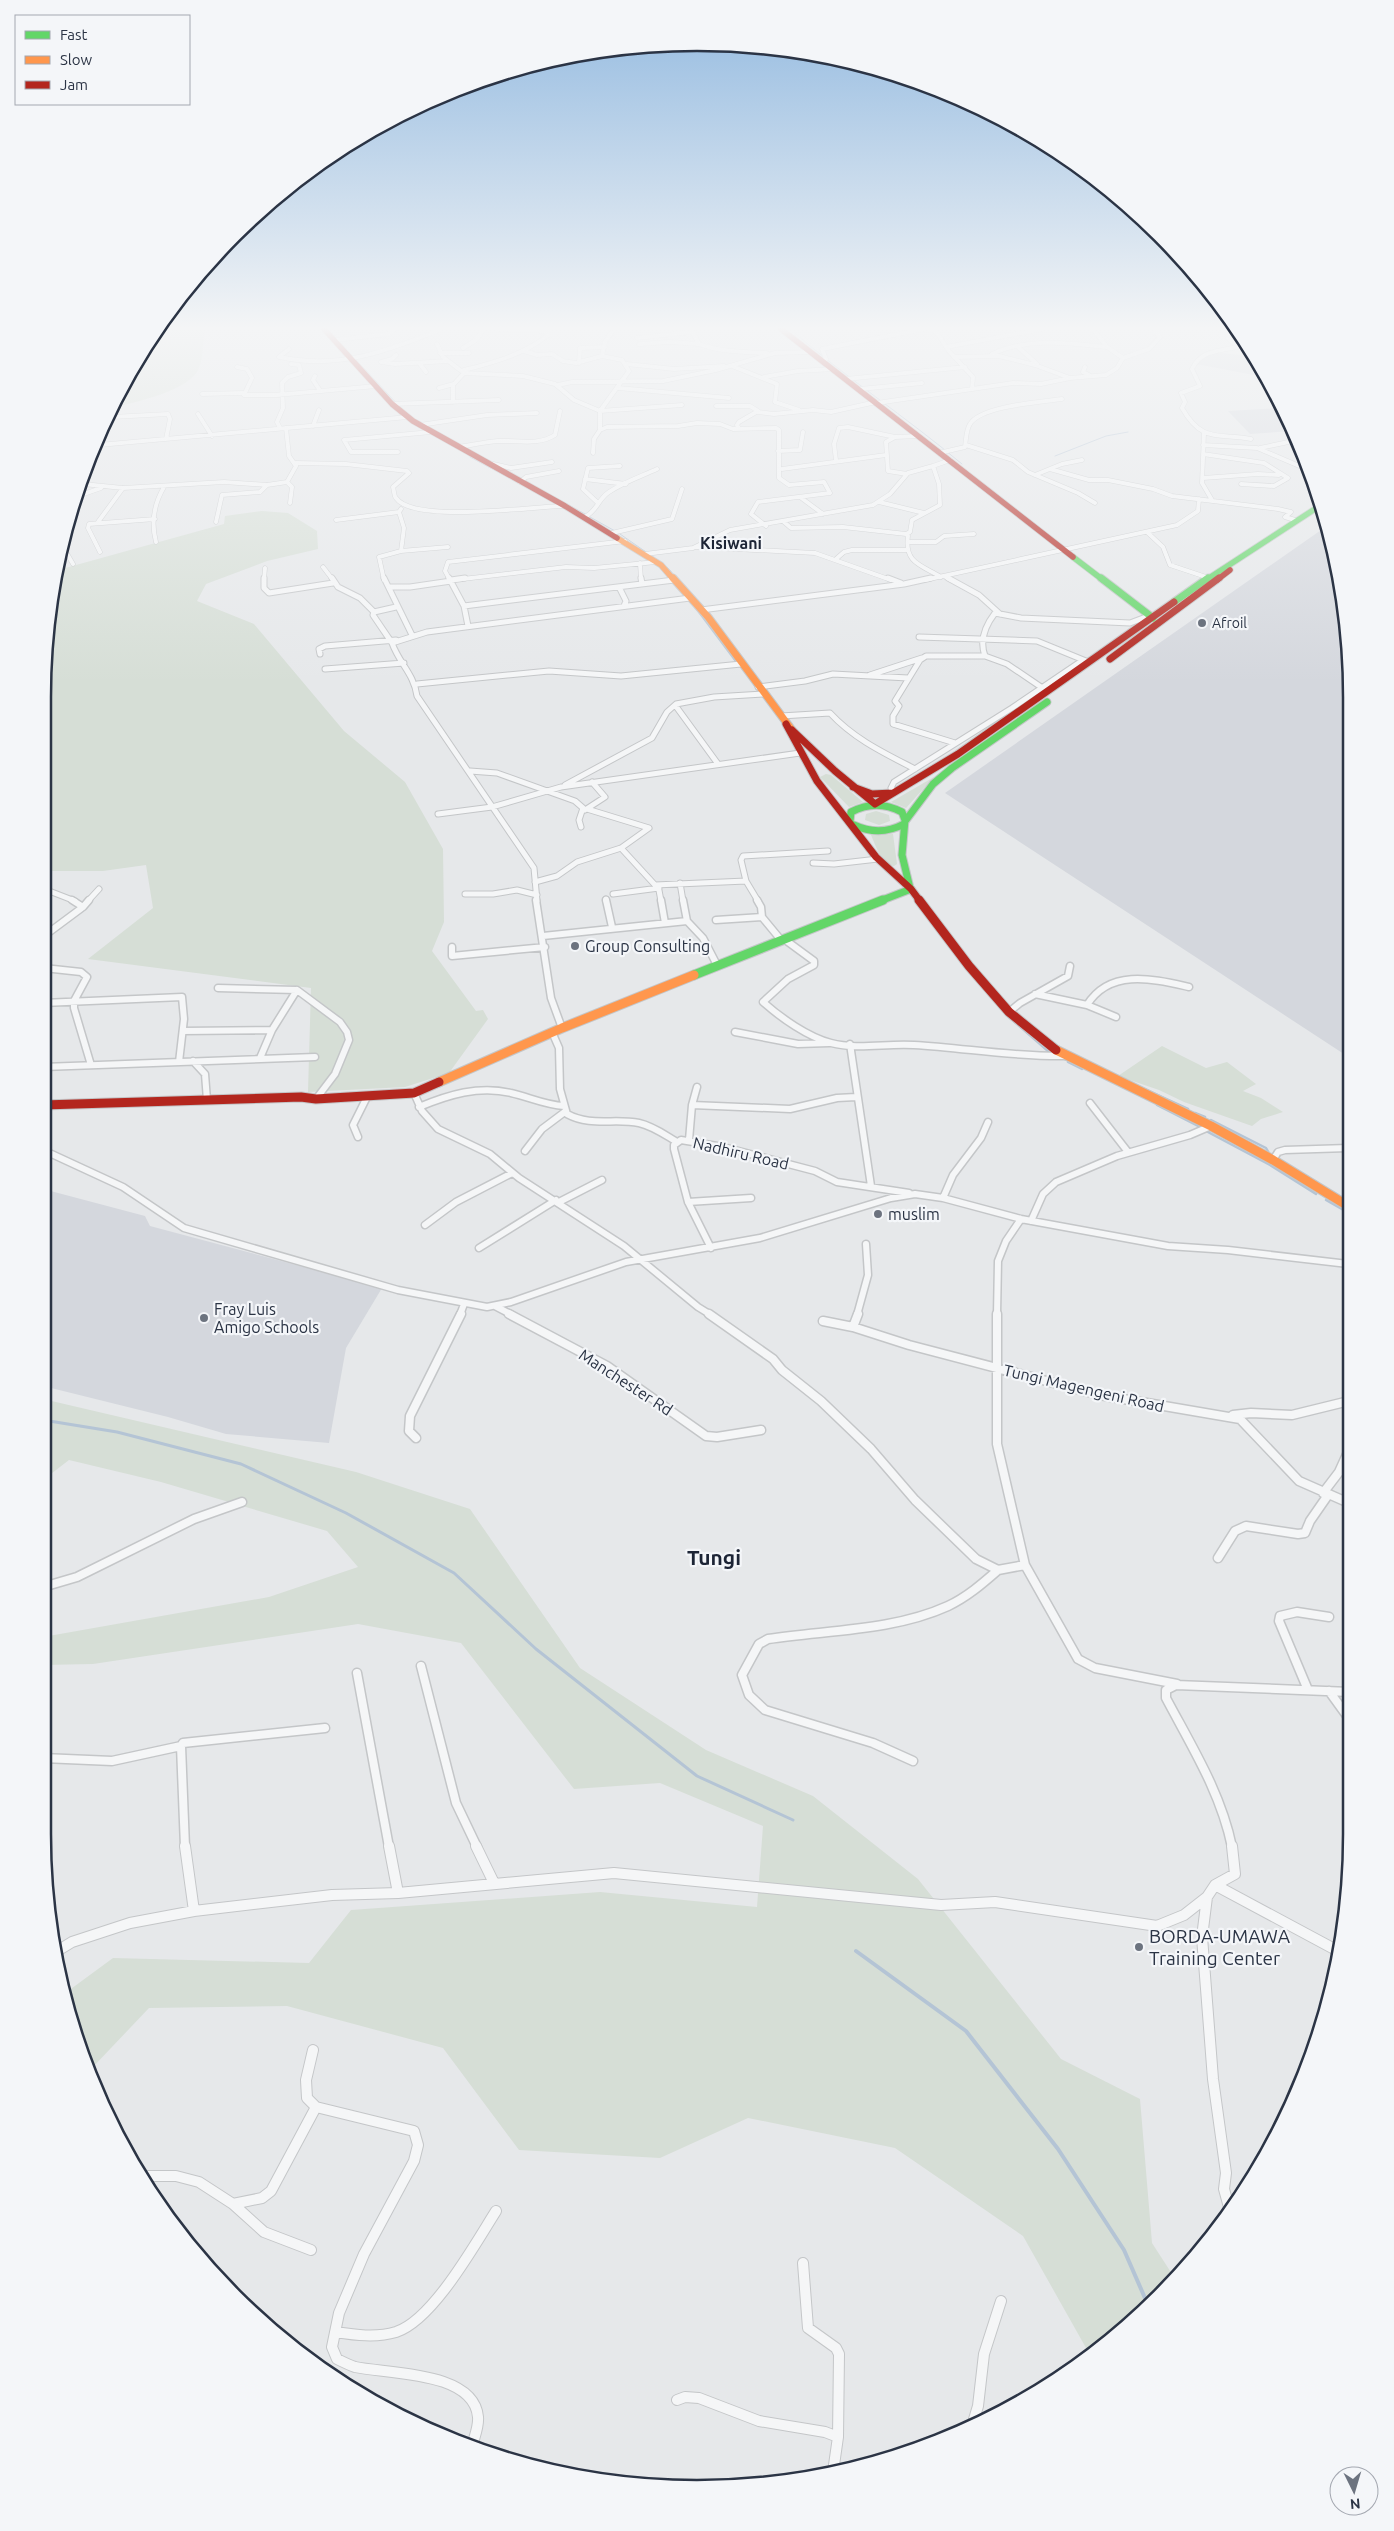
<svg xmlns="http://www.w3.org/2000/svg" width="1394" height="2531" font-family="Ubuntu,sans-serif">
<rect width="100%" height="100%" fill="#e6e8ea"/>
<path fill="#d4d7dd" d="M1211,352L1250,356L1254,358L1264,377L1196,364Z
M1274,395L1293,431L1250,434L1228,411L1279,408L1269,396Z
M1324,528L1346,612L1347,1056L945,793Z
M43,1189L145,1216L150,1226L382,1288L346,1348L329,1443L226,1434L168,1417L43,1386Z"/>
<path fill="#d6ded6" d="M159,329H206C202,341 204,356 199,368C191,390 136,402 115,407L130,370Z
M262,511L288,513L317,531L318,549L267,561L206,584L197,601L254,624L344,731L405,782L443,849L444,922L432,951L476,1011L483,1010L488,1019L449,1073L405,1087L308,1092L311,988L88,959L153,908L146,865L103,871H44V654L58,570L224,524L225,516Z
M826,774L831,775L863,802L849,807L820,777Z
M934,777L906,808L891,802Z
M876,811L889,815L890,821L879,825L865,820L866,814Z
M893,834L897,864L894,866C881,864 876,846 871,835Z
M1162,1046L1206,1068L1227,1062L1256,1084L1243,1091L1261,1098L1283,1112L1261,1119L1252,1126L1184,1102L1159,1090L1118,1076Z
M43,1399L356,1472L470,1509L580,1668L706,1750L813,1796L918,1879L1061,2059L1140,2099L1152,2243L1174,2277L1129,2326L1090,2355L1023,2236L895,2148L748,2118L660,2158L519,2150L443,2048L287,2006L149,2008L92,2068C76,2058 69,2012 64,1994L113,1958L309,1963L351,1910L600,1892L757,1907L763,1826L660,1783L574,1789L461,1643L358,1624L93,1664L43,1665V1637L269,1597L358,1567L327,1531L161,1482L69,1460L43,1480Z"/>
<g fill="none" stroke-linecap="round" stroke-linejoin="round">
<path stroke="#b4c4d5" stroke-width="1" d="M790,329C845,377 906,417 962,464
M360,364L401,408
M1055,456L1106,436L1128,432
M470,457L513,480
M567,504L585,514
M590,517L615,531
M620,534L646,552
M667,567L675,576"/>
<path stroke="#b4c4d5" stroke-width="2" d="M695,607L737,663"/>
<path stroke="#b4c4d5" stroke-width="2.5" d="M1009,1017L1048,1051
M1068,1062L1082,1069
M1133,1084L1188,1109
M1157,1105L1200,1127
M1195,1113L1205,1117
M1211,1120L1266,1148L1270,1155
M1206,1131L1270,1165L1316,1194
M1326,1200L1347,1212"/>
<path stroke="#b4c4d5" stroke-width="3" d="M43,1420L117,1432L241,1464L346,1513L454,1573L536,1649L697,1776L793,1820"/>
<path stroke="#b4c4d5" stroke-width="4" d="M856,1951L966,2031L1058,2149L1124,2250L1148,2305"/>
<defs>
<path id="street-far4" d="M691,329L699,344C721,352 743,352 767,353
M931,329L938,334L948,350L973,377L972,389
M1229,329L1228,338L1238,347C1219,351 1201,350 1192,369L1200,386L1181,393L1185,402L1182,408C1202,443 1217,433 1251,439
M637,338L692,332
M335,340L388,334L395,329
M437,344L443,357L464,373L454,384L439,388
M639,344L670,342L699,344
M1017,346L1037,364
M946,347L1042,329
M463,348L476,340L484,329
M289,349L279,357C339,370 387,351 442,329
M524,351L537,355L552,354L563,361L576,363L602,356L605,342L611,333
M440,353H469
M992,354C1028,337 1069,343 1107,347
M396,355L392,359L381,362L395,364L448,361
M954,357L999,356L1035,365L1070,378
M1123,358L1149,349L1160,337L1154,329
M823,361L826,359L822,349L924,329
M579,363L580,348L605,347
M420,364L426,372
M627,364L674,369L724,366
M732,366L777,384L775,402L799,410
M237,367L247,369L252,378L244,395H277L376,386
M1085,367L1083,372L1089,375
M464,370C493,363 525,354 548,335V332L544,331L498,329
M464,373L523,376L555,384L574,400L600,411L682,405
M315,376L313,380L319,389
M764,377L798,371L834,369
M846,379L965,367
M558,385L572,382L663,381L716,370L775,353L811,352
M453,386V402
M618,388L729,398
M860,389L922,383
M202,394L243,393
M877,403L1013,383L1041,384L1070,378L1106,375L1117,368L1123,358L1107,347L1093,329
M392,404L499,400
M716,406H750L758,411L739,422L737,425L739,429
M758,412L774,414L813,410L831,412L876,402
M198,414L212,436
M112,417L168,414L170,419L166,439
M420,425L487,415L537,413
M313,426L319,410
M280,428L277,422L283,408L282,383L288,377L301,373L299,365L291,364
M600,430L607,427L678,426L697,423L720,424L733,429L776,428L779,430V478L789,485L824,482L830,493L758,502L751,514L766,526
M1204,433L1202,483L1212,500
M99,445L408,417
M966,445L1013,460L1028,472L1078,493L1095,503
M1203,445L1257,448L1304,468
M459,447C472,445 485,442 498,441C516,440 538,446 555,435L560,411
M1260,448L1298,440
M778,451L800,450L803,432
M398,452H351L344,440L431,432
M593,453L594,439L600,430V411L629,371L622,360L602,356
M939,453L965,447C966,440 966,430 970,424C981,406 1041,402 1062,399
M1203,454L1264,463L1288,478L1274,486L1241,484
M836,460L834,444L839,428L848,427L895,437
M296,463L346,464L407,471L409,473L393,487C394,490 394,496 396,498C414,524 533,506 565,506
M489,463L511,468L552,462
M782,469L886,455
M1050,469L1089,480H1108L1153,489L1172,496L1278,509L1291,512L1285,517L1295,520
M907,474L888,471L886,442L895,437L918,436
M1035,475L1062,464L1082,460
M1203,478L1258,474L1279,475
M585,479L626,484
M287,482L292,487L290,503
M520,482L526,477L559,471
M83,484L123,488L224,482L267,485L287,482L296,466L289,456L286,428
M78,496L101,488
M800,497L823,514
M879,502L924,513
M598,503L583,489L588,468L620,466
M72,509L73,512
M401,509L399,512L404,528L401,551
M585,517C599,509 597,500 609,492C624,482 642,476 657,469
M336,520L399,512
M98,522L123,488
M216,522L222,495L260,492L267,485
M784,522L791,528L843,527L906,534L908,536C904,563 921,565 941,577
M612,533L672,519L682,489
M1148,533L1163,547L1170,565L1206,577
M906,534L910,532L912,520L940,505L939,484L933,466L950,460
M156,542C151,523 154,504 164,487
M908,542H936L944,536L974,534
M62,545L73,564
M697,547L815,553L891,580
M100,552L88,528L89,524L155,519
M645,554L693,548L730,530L873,505L890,494L908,473L933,466
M836,559L844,552L852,550H906
M640,563L641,580
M323,567L333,580
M944,576L951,580
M264,580L265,568
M384,580L379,557L401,551L448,547
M450,580L445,571L448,562L625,541
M454,580L566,567L594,568L656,562
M925,580L1177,525L1198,511L1199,499"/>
<path id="street-far3" d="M264,578V588L269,593L333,583
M332,578L338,587L360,598L374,612
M384,578L412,635
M449,578L464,606L468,626
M641,578L642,584
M888,578L901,583
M948,578L979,595L1000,614
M451,580L465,578
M389,587H410L451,581
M619,587L626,601L624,606
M464,606L674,580
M701,610L904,584L931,578
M919,637L1037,641L1086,661
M392,643L373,615L374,612L396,607
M320,654L319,649L325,646L396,640
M325,669L404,663
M870,675L922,658
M417,684L549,671L621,676L741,664
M758,687L805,681L833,674L908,678
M1041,687L1007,664L985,656C979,640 985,626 995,613L1021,618L1130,623L1146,617
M675,705L718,764
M781,716L830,713C854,739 884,753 915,769
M955,743L893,724V716L899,706L895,701L920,660L926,656H985
M470,771L497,773L575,801L583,808L579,820L581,827
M565,785L652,738L667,712L676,704L714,697L763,694
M895,792L891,788L894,782L1012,708L1083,660
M585,810L605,797L592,782
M438,814L492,807L561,787L800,753
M621,848L655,885L746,881L758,901
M813,863L834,864L878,859
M746,881L741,860L743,856L828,851
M535,882L557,876L577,862L621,848L649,828L587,809
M680,883L683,901
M658,885L661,901
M44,889L75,901
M465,894H493L517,890L537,895
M613,894L659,888
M606,899V901
M88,901L99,889
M537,901L534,868L417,696C414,674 399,663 392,643L427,632L690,598"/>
<path id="street-far2" d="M536,900L551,998L562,1028
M606,900L612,927
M661,900L665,923
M683,900L687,921
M757,900L761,907L762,917
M83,907L89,900
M716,920L762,917L781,940
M44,936L83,907L72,900
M543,936L687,921L703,938L717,965
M784,939L814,961V965L788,979L763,1002C781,1018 808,1037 831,1043C858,1050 887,1043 914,1045C965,1048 1015,1057 1066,1056
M452,947V956L545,947
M44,968L81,972L87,977L74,1001V1008L91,1065
M218,988L297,990L340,1022L347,1032L349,1040L335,1074L316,1099
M1035,994L1087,1005L1116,1017
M43,1003L182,997L184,1019L179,1062
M1087,1005C1110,968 1153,979 1189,987
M1009,1012L1020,1003L1068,976L1070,966
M183,1031L272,1030
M552,1032L559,1048L560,1089L567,1114C591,1127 614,1118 639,1123C653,1126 665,1135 677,1142
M735,1032L798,1044L829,1043
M850,1044L871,1186
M260,1058L272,1030L297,990
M193,1061L205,1074L207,1100
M43,1067L315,1057
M414,1093L422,1111L438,1129L490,1154L519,1178L624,1246L698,1307L711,1315
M1090,1103L1128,1152
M692,1105L790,1109L837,1098L856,1097
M419,1107C448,1095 479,1085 511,1093C529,1097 545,1105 564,1106
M358,1137L353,1125L367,1097
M689,1140L692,1105L697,1087
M43,1150L123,1187L184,1228L398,1290L487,1307L511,1302L626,1262L760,1238L891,1198L915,1194L943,1198L1021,1219L1168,1246L1228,1250L1348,1264
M525,1151L542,1129L566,1111
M1273,1160L1278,1152L1285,1150L1348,1148
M943,1198L953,1175L981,1138L988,1122
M559,1202L602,1180
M688,1202L751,1198
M1031,1221L1043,1194L1056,1182L1117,1156L1190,1135L1211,1126
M425,1225L456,1202L512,1173
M479,1248L556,1200
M711,1248L688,1202L674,1149V1145L681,1140L723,1147L815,1171L837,1182L909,1193
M495,1306L512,1315
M460,1315L464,1304
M857,1315L868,1275L866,1244
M997,1315L998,1261L1006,1241L1021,1219"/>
<path id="street-far1" d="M509,1314L607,1366L706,1436L717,1437L761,1430
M709,1314L773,1359L782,1370L821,1401L871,1449L915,1500L976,1559L998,1570L1025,1565
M997,1314V1444L1025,1565L1078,1659L1095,1668L1177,1684
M823,1321L853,1327L909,1345L1100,1395L1240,1419L1299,1481L1349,1503
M853,1327L858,1314
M1233,1415L1251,1413L1292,1415L1349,1401
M416,1438L409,1431L410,1416L461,1314
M1323,1493L1339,1472L1349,1450
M1218,1558L1235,1531L1246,1526L1298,1534L1305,1533L1310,1521L1328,1495
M43,1587L77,1577L194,1519L242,1502
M421,1666L456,1803L477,1847
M357,1673L389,1847
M1308,1690L1279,1621L1280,1616L1297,1612L1329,1617
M1329,1691L1350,1720
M43,1758L112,1761L181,1746
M913,1761L873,1743L765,1710L749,1695L742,1675L759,1644L768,1639C827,1630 893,1631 948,1606C967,1597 982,1584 998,1570
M185,1847L181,1746L183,1743L325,1728
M1232,1847C1221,1793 1192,1747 1166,1698V1690L1176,1685L1350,1692"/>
<path id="street" d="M185,1846L194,1911
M389,1846L398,1893
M476,1846L494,1883
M1215,1885L1338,1951
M54,1953L72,1942L130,1923L194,1911L332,1895L398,1893L614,1873L941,1905L995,1902L1157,1926L1184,1915L1207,1897
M313,2050L306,2080L307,2098L316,2107L414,2131L418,2145L414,2161L364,2254L339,2313L332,2347L337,2359C343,2362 349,2365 355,2367C388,2374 474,2371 478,2417C479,2427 474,2437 472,2447
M140,2176H176L199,2182L233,2204L264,2232L311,2250
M233,2204L262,2198L271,2191L316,2107
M1230,2211L1224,2189L1226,2173L1213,2079L1202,1937L1207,1897L1215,1885L1235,1874L1232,1846
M803,2263L808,2328L836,2348L839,2354L838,2437
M335,2332C355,2335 376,2338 396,2332C433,2320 475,2244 496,2211
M677,2400L685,2397L699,2398L759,2421L825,2432L838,2437L833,2472
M972,2426L978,2406L984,2354L1001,2301"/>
<path id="fast-far2" d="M1073,557L1103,580
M1206,580L1318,507"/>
<path id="fast-far1" d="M1101,578L1153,618
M1174,602L1208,578
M906,820L933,784L952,768L1047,702
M850,821L851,812C869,803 884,803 902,812L905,820L902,855L910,888
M854,825C871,833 887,833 904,824
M880,901L911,889"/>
<path id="fast" d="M694,975L883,900"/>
<path id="slow-far2" d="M617,538L661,565L674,580"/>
<path id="slow-far1" d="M673,578L708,617L792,730"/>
<path id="slow" d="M1056,1050L1211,1126L1273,1160L1348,1206
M439,1082L562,1028L694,975"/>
<path id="jam-far2" d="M324,329L392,404L413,421L565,506L617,538
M781,329L1073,557
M1217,580L1230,570"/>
<path id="jam-far1" d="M1110,659L1219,578
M786,724L817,781L876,857L911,889L920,901
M792,730L835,771L875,804
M853,787L872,794L893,793
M875,804L958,754L1174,602"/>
<path id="jam" d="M919,900L969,966L1009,1012L1056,1050
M43,1105L301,1097L316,1099L414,1093L439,1082"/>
</defs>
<use href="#street-far4" stroke="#c4c6c8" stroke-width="5"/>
<use href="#street-far3" stroke="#c4c6c8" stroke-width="7"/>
<use href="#street-far2" stroke="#c4c6c8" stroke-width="9"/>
<use href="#street-far1" stroke="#c4c6c8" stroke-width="11"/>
<use href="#street" stroke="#c4c6c8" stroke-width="12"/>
<use href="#fast-far2" stroke="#c4c6c8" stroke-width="7"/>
<use href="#fast-far1" stroke="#c4c6c8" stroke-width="9"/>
<use href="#fast" stroke="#c4c6c8" stroke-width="11"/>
<use href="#slow-far2" stroke="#c4c6c8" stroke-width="7"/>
<use href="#slow-far1" stroke="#c4c6c8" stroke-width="9"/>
<use href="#slow" stroke="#c4c6c8" stroke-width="11"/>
<use href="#jam-far2" stroke="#c4c6c8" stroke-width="7"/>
<use href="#jam-far1" stroke="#c4c6c8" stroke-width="9"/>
<use href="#jam" stroke="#c4c6c8" stroke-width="11"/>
<use href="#street-far4" stroke="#f5f6f7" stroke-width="4"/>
<use href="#street-far3" stroke="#f5f6f7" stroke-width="5"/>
<use href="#street-far2" stroke="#f5f6f7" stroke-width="6"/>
<use href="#street-far1" stroke="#f5f6f7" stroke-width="8"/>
<use href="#street" stroke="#f5f6f7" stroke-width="10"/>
<use href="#fast-far2" stroke="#63d668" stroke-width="5.5"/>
<use href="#fast-far1" stroke="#63d668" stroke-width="7"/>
<use href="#fast" stroke="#63d668" stroke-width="9"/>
<use href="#slow-far2" stroke="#ff974d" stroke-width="5.5"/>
<use href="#slow-far1" stroke="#ff974d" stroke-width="7"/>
<use href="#slow" stroke="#ff974d" stroke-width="9"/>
<use href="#jam-far2" stroke="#b3261e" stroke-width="5.5"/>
<use href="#jam-far1" stroke="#b3261e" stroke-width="7"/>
<use href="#jam" stroke="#b3261e" stroke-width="9"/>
</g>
<linearGradient id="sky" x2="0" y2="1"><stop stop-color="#93bae0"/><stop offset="0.48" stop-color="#f4f5f6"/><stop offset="1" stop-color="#f4f5f6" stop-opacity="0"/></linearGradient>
<rect width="1394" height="683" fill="url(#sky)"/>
<g fill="#6c737f" stroke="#f4f6f9" stroke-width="2">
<circle cx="1202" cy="623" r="5"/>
<circle cx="575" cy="946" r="5"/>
<circle cx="878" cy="1214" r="5"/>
<circle cx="204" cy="1318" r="5"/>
<circle cx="1139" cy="1947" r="5"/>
</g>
<g text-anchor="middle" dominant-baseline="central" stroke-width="4.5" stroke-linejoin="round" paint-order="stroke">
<g font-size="14" fill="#2b3445" stroke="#f4f6f9" text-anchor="start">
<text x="1212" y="623">Afroil</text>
</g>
<g font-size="16" font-weight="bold" fill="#1d2536" stroke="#f4f6f9">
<text x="731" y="543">Kisiwani</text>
</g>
<g font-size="16" fill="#2b3445" stroke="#f4f6f9" text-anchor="start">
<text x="585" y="946">Group Consulting</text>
<text x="888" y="1214">muslim</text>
<text x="214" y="1309">Fray Luis<tspan x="214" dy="18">Amigo Schools</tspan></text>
</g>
<g font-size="16" fill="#2b3445" stroke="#f4f6f9">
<text transform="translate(741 1153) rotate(13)">Nadhiru Road</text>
<text transform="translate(626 1382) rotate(33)">Manchester Rd</text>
<text transform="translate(1084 1388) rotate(13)">Tungi Magengeni Road</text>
</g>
<g font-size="19" fill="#2b3445" stroke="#f4f6f9" text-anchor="start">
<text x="1149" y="1936">BORDA-UMAWA<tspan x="1149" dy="22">Training Center</tspan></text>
</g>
<g font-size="21" font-weight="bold" fill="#1d2536" stroke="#f4f6f9">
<text x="714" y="1557">Tungi</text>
</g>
</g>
<path d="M0 0H1394V2531H0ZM697 51H697A646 646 0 0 1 1343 697V1834A646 646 0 0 1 697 2480H697A646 646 0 0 1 51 1834V697A646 646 0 0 1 697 51Z" fill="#f4f6f9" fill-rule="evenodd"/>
<path fill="none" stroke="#2b3445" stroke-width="2.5" d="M697 51H697A646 646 0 0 1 1343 697V1834A646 646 0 0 1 697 2480H697A646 646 0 0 1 51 1834V697A646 646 0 0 1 697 51Z"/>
<rect x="15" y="15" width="175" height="90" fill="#f4f6f9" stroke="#a4a8b1"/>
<rect x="25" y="31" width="25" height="8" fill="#63d668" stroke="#a4a8b1"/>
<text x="60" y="40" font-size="15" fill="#2b3445">Fast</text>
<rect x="25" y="56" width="25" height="8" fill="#ff974d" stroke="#a4a8b1"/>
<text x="60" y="65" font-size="15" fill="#2b3445">Slow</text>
<rect x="25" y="81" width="25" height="8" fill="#b3261e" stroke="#a4a8b1"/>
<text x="60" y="90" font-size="15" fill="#2b3445">Jam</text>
<g transform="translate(1354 2491) rotate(175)"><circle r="24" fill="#f4f6f9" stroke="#a4a8b1"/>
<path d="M0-4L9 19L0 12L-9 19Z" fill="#6c737f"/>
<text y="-8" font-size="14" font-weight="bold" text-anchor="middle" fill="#2b3445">N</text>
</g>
</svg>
